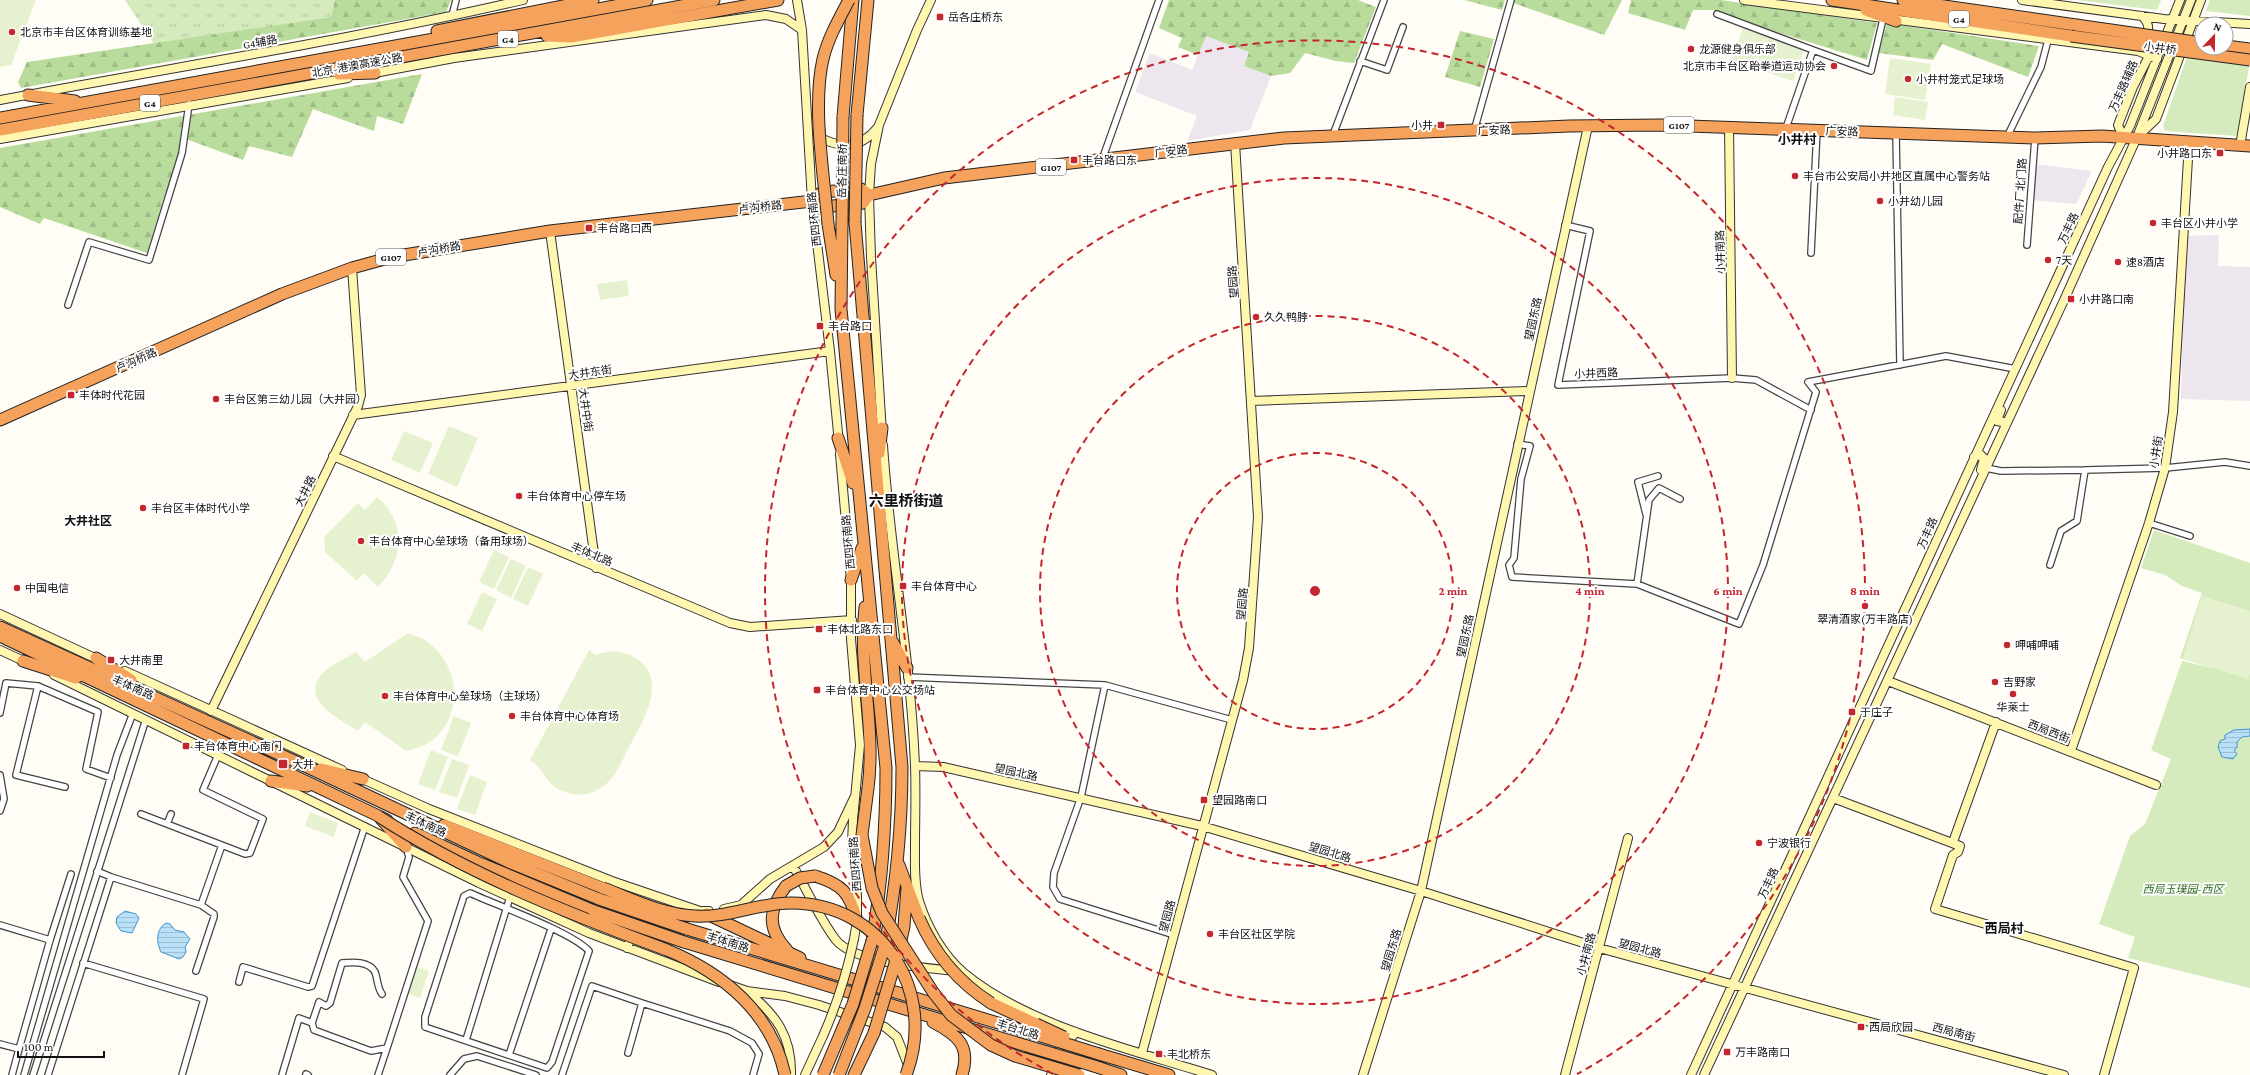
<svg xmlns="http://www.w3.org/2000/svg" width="2250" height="1075" font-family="'Crimson Pro','Noto Sans SC',serif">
<defs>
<pattern id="grass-tufts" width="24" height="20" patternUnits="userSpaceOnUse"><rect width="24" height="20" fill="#d5ebbd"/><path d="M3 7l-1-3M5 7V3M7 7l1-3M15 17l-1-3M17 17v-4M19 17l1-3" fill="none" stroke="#b6c8a1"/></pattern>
<pattern id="forest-firs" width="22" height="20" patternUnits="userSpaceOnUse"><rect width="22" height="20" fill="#b9dc9c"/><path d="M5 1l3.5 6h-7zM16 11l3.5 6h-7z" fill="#9ebc85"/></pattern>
<pattern id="water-rules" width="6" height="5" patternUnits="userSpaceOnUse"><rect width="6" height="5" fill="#b9e0f7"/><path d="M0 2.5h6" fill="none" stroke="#9ebfd3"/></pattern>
</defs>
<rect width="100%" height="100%" fill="#fffdf5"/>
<path fill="#eee6ef" d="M1206,35L1249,52L1244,66L1271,76L1250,130L1187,141L1197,116L1135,92L1150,53L1192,70Z
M2035,164L2092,171L2076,204L2032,200Z
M2219,235L2218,266L2250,267V401L2181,399L2185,236Z"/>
<path fill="url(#grass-tufts)" d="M125,0H335L331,17L154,44Z"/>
<path fill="url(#forest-firs)" d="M335,0H451L446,12L21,88L18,82L27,62L331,17Z
M1169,0H1358L1376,7L1354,63L1336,61L1305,53L1290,73L1271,76L1244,66L1249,52L1206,36L1198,55L1178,47L1182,38L1159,28Z
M1464,0H1505L1502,10Z
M1514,0H1622L1604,35L1513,3Z
M1631,0H1721L1877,23L1867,60L1754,25L1753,28L1713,10H1693L1685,30L1628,13Z
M1887,23L2039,46L2028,77L1942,44L1933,60L1879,53Z
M1460,31L1494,39L1480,87L1445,77Z
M422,74L403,124L377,116L374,131L313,109L292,157L249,146L243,160L186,139L163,200L147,253L44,218L40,224L0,207V148Z"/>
<path fill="#d5ebbd" d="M2077,0H2161L2157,10Z
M2210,0H2250V16L2206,11Z
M2187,57L2249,66L2237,136L2165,131L2163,126Z
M2154,530L2250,563V988L2128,958L2135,937L2099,924L2130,836L2145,824L2171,759L2151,750L2182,661L2213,668L2180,658L2202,593L2182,586L2165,575L2141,568Z"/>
<path fill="#e6f2cf" d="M0,0H36L11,65L0,67Z
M1743,27L1805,47L1793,81L1732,61Z
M1890,58L1931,64L1925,100L1885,94Z
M1895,97L1928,102L1925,120L1893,115Z
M627,280L629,296L600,300L597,284Z
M449,426L478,438L457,487L428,474Z
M404,431L433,443L420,473L391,460Z
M377,497C407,522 404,561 378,587L364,573L357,581L325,552L324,537L358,503L365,510Z
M494,550L509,557L494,589L479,582Z
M511,559L526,566L511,598L496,590Z
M528,567L543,574L528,606L513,599Z
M482,592L497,599L482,631L467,624Z
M2202,596L2250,611V672L2248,679L2183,658Z
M408,633C415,636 425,639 430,644C457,665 462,705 441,732C433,743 418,748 406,751L365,722L358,731C340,719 299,701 322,674C330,665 346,658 356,652L365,662Z
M589,650L596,655C609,650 621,650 634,657C671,678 642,723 628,749C622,761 616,776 605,785C595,793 581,797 568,793C545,787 545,769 530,760Z
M454,716L471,723L458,756L441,750Z
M431,750L448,757L435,790L418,784Z
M452,759L469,765L457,798L439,792Z
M470,775L487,782L475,815L457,809Z
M310,812L338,823L334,837L305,826Z
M415,966L429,971L420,998L405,993Z"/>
<path fill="url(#water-rules)" stroke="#3f96cf" d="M2250,729V736L2242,737L2237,742V748L2234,750L2237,754L2233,759L2222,757L2218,747L2220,741L2225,739V735L2234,730Z
M125,911L136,914L139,918L132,933L121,931L116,923L117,917Z
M166,923L170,924L175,930L184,932L190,939L185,947L186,952L183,957L179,959L161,952C156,942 156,929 166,923Z"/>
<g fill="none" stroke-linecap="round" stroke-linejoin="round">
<defs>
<path id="street" d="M1717,14L1813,50L1786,128
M452,16L456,0
M1813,50L1871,71L1883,19
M1360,61L1387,70L1403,27
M1474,131L1511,0
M1896,133L1900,365
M1333,135L1384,0
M2007,137L2041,67L2048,40
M1102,160L1159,0
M1565,225L1590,231L1558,385L1732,378L1756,380L1811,410
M2027,245L2035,138
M1811,253L1817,130
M68,305L89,242L149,260L182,153L189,104
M1517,444L1530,446L1521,479L1514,558L1509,565L1512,577L1637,584L1739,624L1763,565L1816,392L1808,382L1946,356L2016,369
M1986,468L2001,471L2085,470L2165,468L2225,462L2250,466
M1646,514L1638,482L1658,476
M2149,523L2190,536
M2050,565L2061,531L2077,521L2085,470
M1637,584L1649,500L1659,488L1680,499
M907,677L1105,685L1232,720
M1105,685L1081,797L1054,873L1053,887L1060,899L1174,935
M0,713L6,683L38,686
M0,775L4,799L0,811
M65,787L16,775L38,686L98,712L86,769L111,778
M141,814L245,854L250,853L263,819L203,790L218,755
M167,824L171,814
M111,877L201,905L222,845
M470,893C496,905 572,932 589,951L552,1062L547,1068L425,1027V1017L464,896Z
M0,925L50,940L71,874
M83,963L204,999L182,1075
M196,971L214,917V914L201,905
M239,982L243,967L308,987L312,986L365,826
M382,994C377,987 378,980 375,972C369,961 353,962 342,963L330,1003L326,1006L319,1002L312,1023L314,1030L371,1051L387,1048L428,921L403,877L409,857L406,847
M466,1040L510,897
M0,1044L19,1049L50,940
M628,1053L642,1003L730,1031L752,1043L759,1054L753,1075
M509,1055L551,929
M306,1074L308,1075
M12,1075L19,1049
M24,1075L117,755L133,713
M33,1075L146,719
M48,1075L111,877L97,871
M282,1075L299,1018L312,1023
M378,1075L387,1048
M450,1075L464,1059L477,1056L536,1075
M562,1075L592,986L642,1003"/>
<path id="secondary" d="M797,0L802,30L812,201L830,351L839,443
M1744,0L2138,51L2157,59
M2022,0L2164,19L2250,24
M2142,16C2150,24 2149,29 2146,39
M369,74L454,58L766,15L786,19L802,30
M0,100C174,67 350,40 523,0
M1729,126L1732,378
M2139,135L2156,119L2201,0
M817,136C840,149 861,149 878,127
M2123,137L2118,125L2133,87L2149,56L2152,54
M0,139L348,78
M2240,146L2250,87
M550,231L596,568
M1251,401L1528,391
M2001,410L1997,421L2007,423
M353,415L830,351
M882,433L871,257L869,195L871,164L879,125L917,30L931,0
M883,445C890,552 911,659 915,766C916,793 915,821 915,848C915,865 914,884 919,901C927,927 943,955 964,973C1028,1026 1133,1050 1212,1075
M840,454L851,580V639L860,745L853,820L852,843L857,896V921L854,939
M333,456L730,623L750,627L852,620
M1974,457L1981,455L1984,458L1981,470
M0,614L99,660
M0,650L28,663
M125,671L342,770
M54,675L479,883L589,933L719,982
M1888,681L2156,785
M211,711L358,406L361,395L352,268
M2071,751L2149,523L2165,468L2173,412L2189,142
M915,766L943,767L1202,826L1421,891L1599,948L2064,1075
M358,777L429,809L612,881L700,911H709
M1833,798L1960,846L1958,852L1953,855L1935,909L2134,968L2104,1075
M1953,842L1996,722
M793,866C806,888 821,921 836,940C854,963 927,968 955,971
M724,909L741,905L770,879L824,847L838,832L854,798
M627,948L641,909
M730,985L747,991L785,996L819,1005L885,1027L897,1037L908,1065
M747,991C776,1015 792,1036 791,1075
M1142,1053L1243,680L1249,648L1258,517L1235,143
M1062,1074L1071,1038L1076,1032
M805,1075L823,1036
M1051,1075L1063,1038
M1363,1075L1421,891L1588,126
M1565,1075L1628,838
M1691,1075L2108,167L2130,126L2180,0
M1704,1075L2065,298L2137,137L2191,0"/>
<path id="highway" d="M1832,0L2071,36
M1903,0L2076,25
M1866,10L1896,21
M437,31L593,0
M547,36L571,37L778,0
M2226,46L2250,49
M339,74L375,73
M28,95L75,101
M857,115L868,0
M843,117L853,0
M0,118L647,0
M0,130L714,0
M869,195L944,178L1284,138L1569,126L1661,125L2035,138L2102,136L2250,146
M812,201L822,192L861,189L869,195
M812,201L823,207L863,203L869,195
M855,223L902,767C902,827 896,886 885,945
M828,224L836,275
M842,225L841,309L886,768C886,826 882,883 872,941
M0,420L282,294L352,268L392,257L550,231L812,201
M838,438L853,483
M879,453L882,428
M851,580L862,548
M865,607C858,668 876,728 868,788
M0,627L303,765L511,863L599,899
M0,636L387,820
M892,641L907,668
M96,658L131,680
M23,661L76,678
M321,769L363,779
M271,781L307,786
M381,819L406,847
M444,825L603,888
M415,833L477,862L594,911
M899,865L919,918
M815,876C842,884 850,893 857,921
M786,886C769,908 766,928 787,950
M707,914L800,958
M687,929L1031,1033
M684,942L1027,1046
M899,949L904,926L907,888
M991,1003L1036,1024
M933,1022C958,1035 971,1046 962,1075
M1099,1054L1169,1075
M1094,1066L1121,1075
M854,1075L874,1033"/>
</defs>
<use href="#street" stroke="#444" stroke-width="8"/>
<use href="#secondary" stroke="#333" stroke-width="10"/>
<use href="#highway" stroke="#222" stroke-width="13"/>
<use href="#street" stroke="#fff" stroke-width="5.5"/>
<use href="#secondary" stroke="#fff6b0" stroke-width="8"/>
<use href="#highway" stroke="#f5a25d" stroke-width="11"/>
<defs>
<path id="secondary-bridge" d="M823,1036C837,1004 847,973 854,939"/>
<path id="highway-bridge" d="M2076,25L2202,43
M2071,36L2250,60
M855,223L857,115
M828,224C824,175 812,106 823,59C828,38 839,19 849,0
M842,225L843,117
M868,788L862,835L872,888L882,913L933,992L951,1015L991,1045L1015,1056L1079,1075
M378,816C468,874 567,913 667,950C723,973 772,1013 785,1075
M786,886L800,878L815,876
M603,888C632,899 663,915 695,916C728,918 758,903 791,903C882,903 938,992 906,1075
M599,899L687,929
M594,911L684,942
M919,918C935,955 958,982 991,1003
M1036,1024L1064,1037
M874,1033L897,957
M1031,1033L1099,1054
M1027,1046L1094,1066
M823,1075L853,1004L872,941
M839,1075L865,1008L885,945"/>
</defs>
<use href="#secondary-bridge" stroke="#333" stroke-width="10" stroke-linecap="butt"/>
<use href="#highway-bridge" stroke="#222" stroke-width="13" stroke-linecap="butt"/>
<use href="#secondary-bridge" stroke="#fff6b0" stroke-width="8"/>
<use href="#highway-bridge" stroke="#f5a25d" stroke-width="11"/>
</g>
<g fill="none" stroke="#c4262e" stroke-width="2" stroke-dasharray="7 5">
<circle cx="1315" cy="591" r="138"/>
<circle cx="1315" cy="591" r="275"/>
<circle cx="1315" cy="591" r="413"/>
<path d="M1053 1074A550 550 0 1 1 1577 1074"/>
</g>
<g fill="#c4262e" stroke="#fff" stroke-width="1.5">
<rect x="936" y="13" width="8" height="8" rx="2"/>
<circle cx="12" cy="32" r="4"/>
<circle cx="1691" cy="49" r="4"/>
<circle cx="1834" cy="66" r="4"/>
<circle cx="1908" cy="79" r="4"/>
<rect x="1437" y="121" width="8" height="8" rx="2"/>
<rect x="2216" y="149" width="8" height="8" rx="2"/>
<rect x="1070" y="156" width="8" height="8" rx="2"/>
<circle cx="1795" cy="176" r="4"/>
<circle cx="1880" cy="201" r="4"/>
<circle cx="2153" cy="223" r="4"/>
<rect x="585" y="224" width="8" height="8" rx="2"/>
<circle cx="2048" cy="260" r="4"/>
<circle cx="2118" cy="262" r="4"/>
<rect x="2067" y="295" width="8" height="8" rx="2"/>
<circle cx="1256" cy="317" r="4"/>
<rect x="816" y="322" width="8" height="8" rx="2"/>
<rect x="67" y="391" width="8" height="8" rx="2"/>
<circle cx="216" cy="399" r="4"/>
<circle cx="519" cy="496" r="4"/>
<circle cx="143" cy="508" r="4"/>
<circle cx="361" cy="541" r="4"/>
<rect x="899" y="582" width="8" height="8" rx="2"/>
<circle cx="17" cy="588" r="4"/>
<circle cx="1865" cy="606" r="4"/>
<rect x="815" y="625" width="8" height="8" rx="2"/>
<circle cx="2007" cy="645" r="4"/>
<rect x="107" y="656" width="8" height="8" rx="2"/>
<circle cx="1995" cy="682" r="4"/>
<rect x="813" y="686" width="8" height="8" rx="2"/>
<circle cx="2013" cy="694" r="4"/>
<circle cx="385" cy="696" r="4"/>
<rect x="1848" y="708" width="8" height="8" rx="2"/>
<circle cx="512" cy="716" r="4"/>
<rect x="182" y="742" width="8" height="8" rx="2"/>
<rect x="278" y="759" width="10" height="10" rx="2"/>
<rect x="1200" y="796" width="8" height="8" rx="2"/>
<circle cx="1759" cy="843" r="4"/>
<circle cx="1210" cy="934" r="4"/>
<rect x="1857" y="1023" width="8" height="8" rx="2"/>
<rect x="1723" y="1048" width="8" height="8" rx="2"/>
<rect x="1155" y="1050" width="8" height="8" rx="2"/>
</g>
<g text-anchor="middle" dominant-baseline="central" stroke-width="4" stroke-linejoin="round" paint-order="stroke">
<g fill="#fff" stroke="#585858" stroke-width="1">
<rect x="1949" y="11" width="20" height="16" rx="3"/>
<rect x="498" y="31" width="20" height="16" rx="3"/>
<rect x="140" y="95" width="20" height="16" rx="3"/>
<rect x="1664" y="117" width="30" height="16" rx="3"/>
<rect x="1036" y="159" width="30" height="16" rx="3"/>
<rect x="376" y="249" width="30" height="16" rx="3"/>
</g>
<g font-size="10" font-weight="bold" fill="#111">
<text x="1959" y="19">G4</text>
<text x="508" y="39">G4</text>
<text x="150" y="103">G4</text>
<text x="1679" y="125">G107</text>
<text x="1051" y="167">G107</text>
<text x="391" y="257">G107</text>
</g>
<g font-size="11" fill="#111" stroke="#fff" text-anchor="start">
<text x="948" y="17">岳各庄桥东</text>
<text x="20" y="32">北京市丰台区体育训练基地</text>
<text x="1699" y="49">龙源健身俱乐部</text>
<text x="1826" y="66" text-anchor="end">北京市丰台区跆拳道运动协会</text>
<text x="1916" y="79">小井村笼式足球场</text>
<text x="1433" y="125" text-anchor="end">小井</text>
<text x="2212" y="153" text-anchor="end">小井路口东</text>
<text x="1082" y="160">丰台路口东</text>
<text x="1803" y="176">丰台市公安局小井地区直属中心警务站</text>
<text x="1888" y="201">小井幼儿园</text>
<text x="2161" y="223">丰台区小井小学</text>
<text x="597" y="228">丰台路口西</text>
<text x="2056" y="260">7天</text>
<text x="2126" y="262">速8酒店</text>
<text x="2079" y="299">小井路口南</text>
<text x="1264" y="317">久久鸭脖</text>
<text x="828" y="326">丰台路口</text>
<text x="79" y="395">丰体时代花园</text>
<text x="224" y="399">丰台区第三幼儿园（大井园）</text>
<text x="527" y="496">丰台体育中心停车场</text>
<text x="151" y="508">丰台区丰体时代小学</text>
<text x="369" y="541">丰台体育中心垒球场（备用球场）</text>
<text x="911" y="586">丰台体育中心</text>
<text x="25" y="588">中国电信</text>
<text x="1865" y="619" text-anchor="middle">翠清酒家(万丰路店)</text>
<text x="827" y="629">丰体北路东口</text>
<text x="2015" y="645">呷哺呷哺</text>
<text x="119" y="660">大井南里</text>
<text x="2003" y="682">吉野家</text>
<text x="825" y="690">丰台体育中心公交场站</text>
<text x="393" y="696">丰台体育中心垒球场（主球场）</text>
<text x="2013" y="707" text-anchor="middle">华莱士</text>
<text x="1860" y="712">于庄子</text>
<text x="520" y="716">丰台体育中心体育场</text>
<text x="194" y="746">丰台体育中心南门</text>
<text x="292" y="764">大井</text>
<text x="1212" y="800">望园路南口</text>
<text x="1767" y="843">宁波银行</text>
<text x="1218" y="934">丰台区社区学院</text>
<text x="1869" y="1027">西局欣园</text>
<text x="1735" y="1052">万丰路南口</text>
<text x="1167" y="1054">丰北桥东</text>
</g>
<g font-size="11" fill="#111" stroke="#fff">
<text transform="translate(260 42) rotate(-10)">G4辅路</text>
<text transform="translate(2160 48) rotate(8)">小井桥</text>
<text transform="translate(357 65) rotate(-10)">北京-港澳高速公路</text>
<text transform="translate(2123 86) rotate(-66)">万丰路辅路</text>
<text transform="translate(1494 130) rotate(-2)">广安路</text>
<text transform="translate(1842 131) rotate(2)">广安路</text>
<text transform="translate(1171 151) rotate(-7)">广安路</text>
<text transform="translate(842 171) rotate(-89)">岳各庄南桥</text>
<text transform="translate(2020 191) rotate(-86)">配件厂北门路</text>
<text transform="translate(760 207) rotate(-7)">卢沟桥路</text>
<text transform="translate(814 219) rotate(-96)">西四环南路</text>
<text transform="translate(2068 228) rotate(-65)">万丰路</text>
<text transform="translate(439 249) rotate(-10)">卢沟桥路</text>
<text transform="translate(1720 252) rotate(-91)">小井南路</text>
<text transform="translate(1233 282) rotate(-94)">望园路</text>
<text transform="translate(1533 319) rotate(-78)">望园东路</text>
<text transform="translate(136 360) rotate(-24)">卢沟桥路</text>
<text transform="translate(590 372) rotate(-8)">大井东街</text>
<text transform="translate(1596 373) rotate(-2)">小井西路</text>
<text transform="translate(586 410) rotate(82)">大井中街</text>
<text transform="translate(2156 452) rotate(-81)">小井街</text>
<text transform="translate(305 491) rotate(-64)">大井路</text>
<text transform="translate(1927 533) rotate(-66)">万丰路</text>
<text transform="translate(848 542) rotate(-95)">西四环南路</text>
<text transform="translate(592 554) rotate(23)">丰体北路</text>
<text transform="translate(1242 604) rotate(-85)">望园路</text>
<text transform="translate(1465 636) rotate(-78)">望园东路</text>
<text transform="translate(133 687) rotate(24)">丰体南路</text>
<text transform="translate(2049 731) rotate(21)">西局西街</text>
<text transform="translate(1016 772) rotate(12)">望园北路</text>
<text transform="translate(426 824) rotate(25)">丰体南路</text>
<text transform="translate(1330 852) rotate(17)">望园北路</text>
<text transform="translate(855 864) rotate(-94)">西四环南路</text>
<text transform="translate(1768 883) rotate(-65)">万丰路</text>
<text transform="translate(1167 916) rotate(-75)">望园路</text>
<text transform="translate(728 942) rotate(17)">丰体南路</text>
<text transform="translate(1640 948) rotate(15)">望园北路</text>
<text transform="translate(1391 950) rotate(-73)">望园东路</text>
<text transform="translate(1586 954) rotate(-75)">小井南路</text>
<text transform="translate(1018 1029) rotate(17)">丰台北路</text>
<text transform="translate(1954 1032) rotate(15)">西局南街</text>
</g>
<g font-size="11" font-style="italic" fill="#2f6b1f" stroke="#fff">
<text x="2183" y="889">西局玉璞园-西区</text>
</g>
<g font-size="12" font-weight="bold" fill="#111" stroke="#fff">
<text x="88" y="521">大井社区</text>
</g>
<g font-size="13" font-weight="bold" fill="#111" stroke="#fff">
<text x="1797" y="139">小井村</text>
<text x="2004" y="928">西局村</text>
</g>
<g font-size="15" font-weight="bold" fill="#111" stroke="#fff">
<text x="906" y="501">六里桥街道</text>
</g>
</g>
<circle cx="1315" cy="591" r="6" fill="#c4262e" stroke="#fff" stroke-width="2"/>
<g font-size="12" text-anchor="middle" font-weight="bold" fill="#c4262e" stroke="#fff" stroke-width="4" stroke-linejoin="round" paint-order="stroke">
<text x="1453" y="595">2 min</text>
<text x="1590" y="595">4 min</text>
<text x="1728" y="595">6 min</text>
<text x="1865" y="595">8 min</text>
</g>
<g transform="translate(2214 36) rotate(22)"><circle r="19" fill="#ffffff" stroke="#a0a0a0"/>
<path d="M0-3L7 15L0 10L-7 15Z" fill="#c4262e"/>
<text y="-6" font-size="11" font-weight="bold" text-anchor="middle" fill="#111111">N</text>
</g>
<path d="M18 1051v6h86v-6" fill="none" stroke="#111111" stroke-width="2"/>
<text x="24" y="1051" font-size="12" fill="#111111" stroke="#ffffff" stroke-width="3" paint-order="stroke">100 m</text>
</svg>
